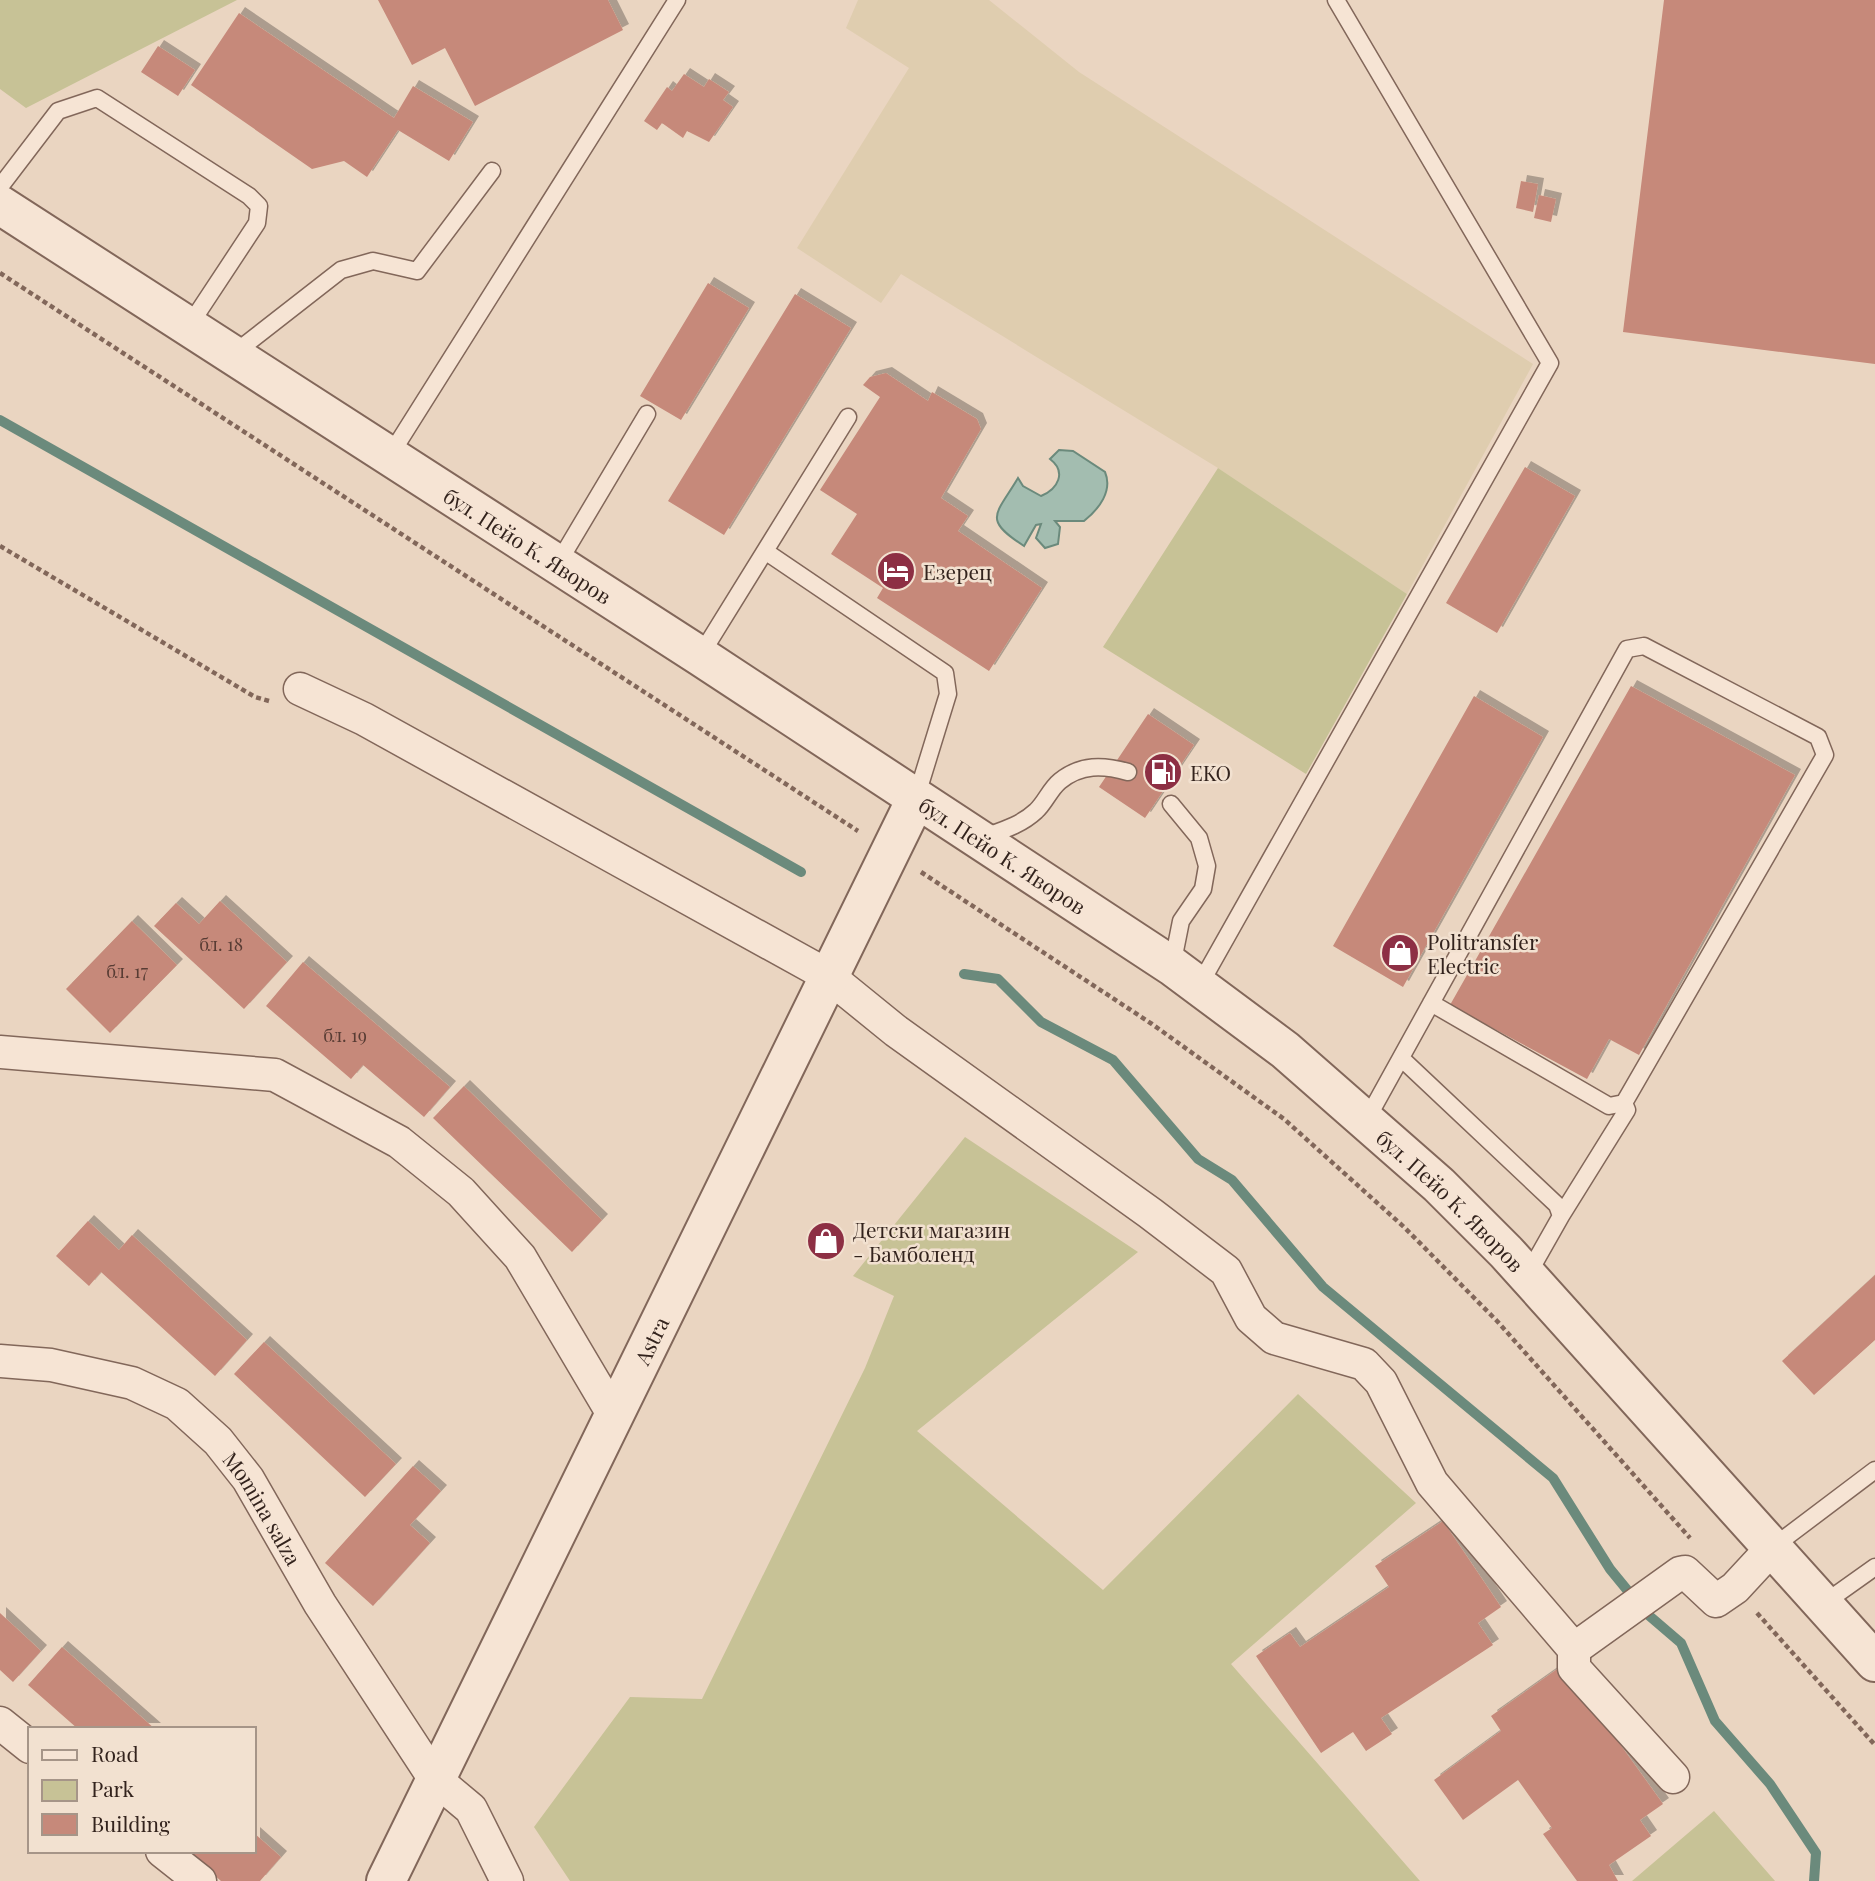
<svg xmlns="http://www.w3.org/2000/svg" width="1875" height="1881" font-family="'Playfair Display',serif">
<defs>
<filter id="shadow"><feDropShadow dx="6" dy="-6" stdDeviation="0" flood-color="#0004"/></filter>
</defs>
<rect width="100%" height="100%" fill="#ead5c1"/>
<path fill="#dfcdaf" d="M858,0H989L1079,72L1533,364L1407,594L1218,468L901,274L881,303L797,248L909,68L846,28Z"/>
<path fill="#c7c296" d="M0,0H237L26,108L0,89Z
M1218,468L1407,594L1306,774L1103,647Z
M965,1137L1138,1252L917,1431L1103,1590L1298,1394L1416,1503L1231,1664L1420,1881H570L534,1827L630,1697L702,1699L865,1368L894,1296L853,1276Z
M1714,1811L1775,1881H1632Z"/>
<path fill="#a3bdb0" stroke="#6b8a7c" stroke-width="2" d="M1059,450L1073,451L1105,472C1113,491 1099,509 1084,521H1055L1060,527L1058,544L1045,548L1036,538L1041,524L1036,525L1024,546C982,519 996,515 1018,478L1023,486L1041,496C1058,489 1067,472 1050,459Z"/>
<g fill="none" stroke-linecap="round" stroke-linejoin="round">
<path stroke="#6b8a7c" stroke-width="10" d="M0,420L801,872
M964,974L998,979L1041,1022L1113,1060L1198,1159L1232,1180L1323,1287L1553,1478L1610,1569L1646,1613L1681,1643L1715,1721L1770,1784L1816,1853L1814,1881"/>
</g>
<path fill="#c6897a" filter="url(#shadow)" d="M378,0H608L623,30L475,106L445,48L412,65Z
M1664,0H1875V364L1623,332Z
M239,13L394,118L413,86L473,122L449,161L398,130L367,177L344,161L312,169L191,85Z
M158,46L195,70L178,96L141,72Z
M684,74L704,87L709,79L729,92L723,100L733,107L709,142L687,131L683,138L662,123L657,130L644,121L667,87L672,91Z
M1521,181L1538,184L1533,212L1516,208Z
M1539,195L1556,199L1551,222L1534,218Z
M708,283L749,308L681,420L640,396Z
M795,294L851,328L724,535L668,501Z
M886,373L928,401L932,392L977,419L981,429L941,498L968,516L958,531L1042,588L989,671L877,598L883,588L831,554L857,514L820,490L880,397L863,385L870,377Z
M1525,467L1575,496L1497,633L1446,603Z
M1631,686L1795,775L1639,1055L1609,1039L1587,1079L1450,1005Z
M1474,696L1543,737L1403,987L1333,946Z
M1148,714L1194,745L1145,818L1099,787Z
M220,901L287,962L244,1009L154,926L176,903L199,924Z
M132,921L177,965L110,1033L66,989Z
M303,962L450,1087L424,1117L363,1065L351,1079L266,1006Z
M464,1086L602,1220L572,1252L433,1118Z
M88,1221L119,1250L132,1235L247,1340L215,1376L101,1272L89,1286L56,1256Z
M1875,1275V1340L1814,1395L1782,1361Z
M264,1342L396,1464L365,1497L234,1374Z
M413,1466L441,1491L410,1525L430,1543L373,1606L325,1563Z
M1443,1521L1501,1607L1478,1623L1493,1645L1381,1718L1392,1734L1366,1751L1353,1732L1321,1753L1256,1656L1290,1633L1300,1647L1389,1587L1375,1566Z
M0,1613L41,1651L13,1682L0,1670Z
M62,1647L155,1729H78L28,1685Z
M1563,1665L1663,1804L1640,1820L1651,1836L1609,1865L1618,1881H1577L1543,1834L1552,1828L1518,1780L1463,1820L1434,1780L1501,1731L1491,1716Z
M254,1833L281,1857L260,1881H221L187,1851H254Z"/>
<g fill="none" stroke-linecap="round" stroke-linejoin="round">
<defs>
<path id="service" d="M0,187L58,111L97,98L249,196L259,206L257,223L189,326
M232,355L341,270L373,261L417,271L492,171
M389,457L677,0
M765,551L945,673L948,694L916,798
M557,565L647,414
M700,656L848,417
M1171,804L1199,838L1207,866L1203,889L1181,921L1172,966
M981,838C1000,831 1020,826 1036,811C1045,803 1050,789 1060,781C1081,764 1103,765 1128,772
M1199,986L1550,363L1336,0
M1401,1058L1557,1205L1561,1216L1527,1276
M1367,1119L1627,649L1644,646L1818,737L1825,755L1624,1103L1609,1106L1431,1003
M1561,1216L1627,1110L1624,1103
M1773,1547L1875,1470
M1823,1604L1875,1567"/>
<g id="minor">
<path d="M300,689L364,719L827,975L896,1031L1150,1213L1226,1271L1251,1318L1274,1338L1364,1364L1381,1382L1432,1483L1574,1649V1668L1673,1777"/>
<path d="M0,1052L275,1075L399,1142L461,1192L520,1257L613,1414"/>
<path id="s1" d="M0,1361L51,1365L132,1383L177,1404L218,1441L248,1479L320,1604L434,1778L471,1809L507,1881"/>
<path d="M1574,1649L1680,1573L1685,1572L1716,1601L1735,1588L1773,1547"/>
<path d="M0,1723L30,1747"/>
<path d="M162,1851L200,1881"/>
</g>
<g id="tertiary">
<path id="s2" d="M0,205L700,656L1172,966L1285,1050L1439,1185L1506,1252L1875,1662"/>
<path id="s3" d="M386,1881L916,799"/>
</g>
</defs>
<use href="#service" stroke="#82675a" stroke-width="19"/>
<use href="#minor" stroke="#82675a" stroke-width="35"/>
<use href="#tertiary" stroke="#82675a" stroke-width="42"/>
<path stroke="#82675a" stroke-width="4.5" stroke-dasharray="5 3.5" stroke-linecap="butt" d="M0,273L858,831
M0,546L255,697L269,701
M921,872L1152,1024L1284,1119L1404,1227L1497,1321L1690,1538
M1757,1613L1875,1745"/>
<use href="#service" stroke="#f6e4d4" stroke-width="16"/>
<use href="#minor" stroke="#f6e4d4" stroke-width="32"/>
<use href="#tertiary" stroke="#f6e4d4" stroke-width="38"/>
</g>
<defs>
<symbol id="hotel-disc" viewBox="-11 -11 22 22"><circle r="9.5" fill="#8d2f44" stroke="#f2e1d0"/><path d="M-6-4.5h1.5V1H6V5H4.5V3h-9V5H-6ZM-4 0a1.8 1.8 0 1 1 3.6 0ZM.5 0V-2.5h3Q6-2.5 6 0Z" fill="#fff"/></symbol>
<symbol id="fuel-disc" viewBox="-11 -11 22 22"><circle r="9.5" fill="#8d2f44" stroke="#f2e1d0"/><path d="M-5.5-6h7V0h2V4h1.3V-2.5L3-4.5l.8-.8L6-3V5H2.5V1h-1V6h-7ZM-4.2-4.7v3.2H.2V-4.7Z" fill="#fff"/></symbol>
<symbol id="shop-disc" viewBox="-11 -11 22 22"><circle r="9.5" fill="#8d2f44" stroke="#f2e1d0"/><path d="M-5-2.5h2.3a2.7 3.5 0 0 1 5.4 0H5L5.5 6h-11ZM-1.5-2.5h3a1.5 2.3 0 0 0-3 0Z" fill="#fff"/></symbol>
</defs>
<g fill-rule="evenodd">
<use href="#hotel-disc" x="874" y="549" width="44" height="44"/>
<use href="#fuel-disc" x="1141" y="750" width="44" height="44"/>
<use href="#shop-disc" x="1378" y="931" width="44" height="44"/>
<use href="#shop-disc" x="804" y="1219" width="44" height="44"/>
</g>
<g text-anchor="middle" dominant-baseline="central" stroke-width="5" stroke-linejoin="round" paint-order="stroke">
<g font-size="18" fill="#583c34">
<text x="221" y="944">бл. 18</text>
<text x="127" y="971">бл. 17</text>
<text x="345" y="1035">бл. 19</text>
</g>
<g font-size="21" fill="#33231d" stroke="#f2e1d0">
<text stroke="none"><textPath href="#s2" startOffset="628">бул. Пейо К. Яворов</textPath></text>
<text stroke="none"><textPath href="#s2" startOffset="1195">бул. Пейо К. Яворов</textPath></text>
<text stroke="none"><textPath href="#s2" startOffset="1762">бул. Пейо К. Яворов</textPath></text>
<text stroke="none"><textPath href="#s3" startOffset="602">Astra</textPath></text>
<text stroke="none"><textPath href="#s1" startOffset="320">Momina salza</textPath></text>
</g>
<g font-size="21" fill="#33231d" stroke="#f2e1d0" text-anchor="start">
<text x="923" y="571">Езерец</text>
<text x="1190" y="772">EKO</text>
<text x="1427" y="941">Politransfer<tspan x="1427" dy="24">Electric</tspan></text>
<text x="853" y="1229">Детски магазин<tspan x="853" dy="24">- Бамболенд</tspan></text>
</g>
</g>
<rect x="28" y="1727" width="228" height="126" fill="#f2e1d0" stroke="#a69588" stroke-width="2"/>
<rect x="42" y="1750" width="35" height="10" fill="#f6e4d4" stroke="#a69588" stroke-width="2"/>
<text x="91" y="1762" font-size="21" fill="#33231d">Road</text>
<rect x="42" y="1780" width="35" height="21" fill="#c7c296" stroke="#a69588" stroke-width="2"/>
<text x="91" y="1797" font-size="21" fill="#33231d">Park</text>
<rect x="42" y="1814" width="35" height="21" fill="#c6897a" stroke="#a69588" stroke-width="2"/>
<text x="91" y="1832" font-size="21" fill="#33231d">Building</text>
</svg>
